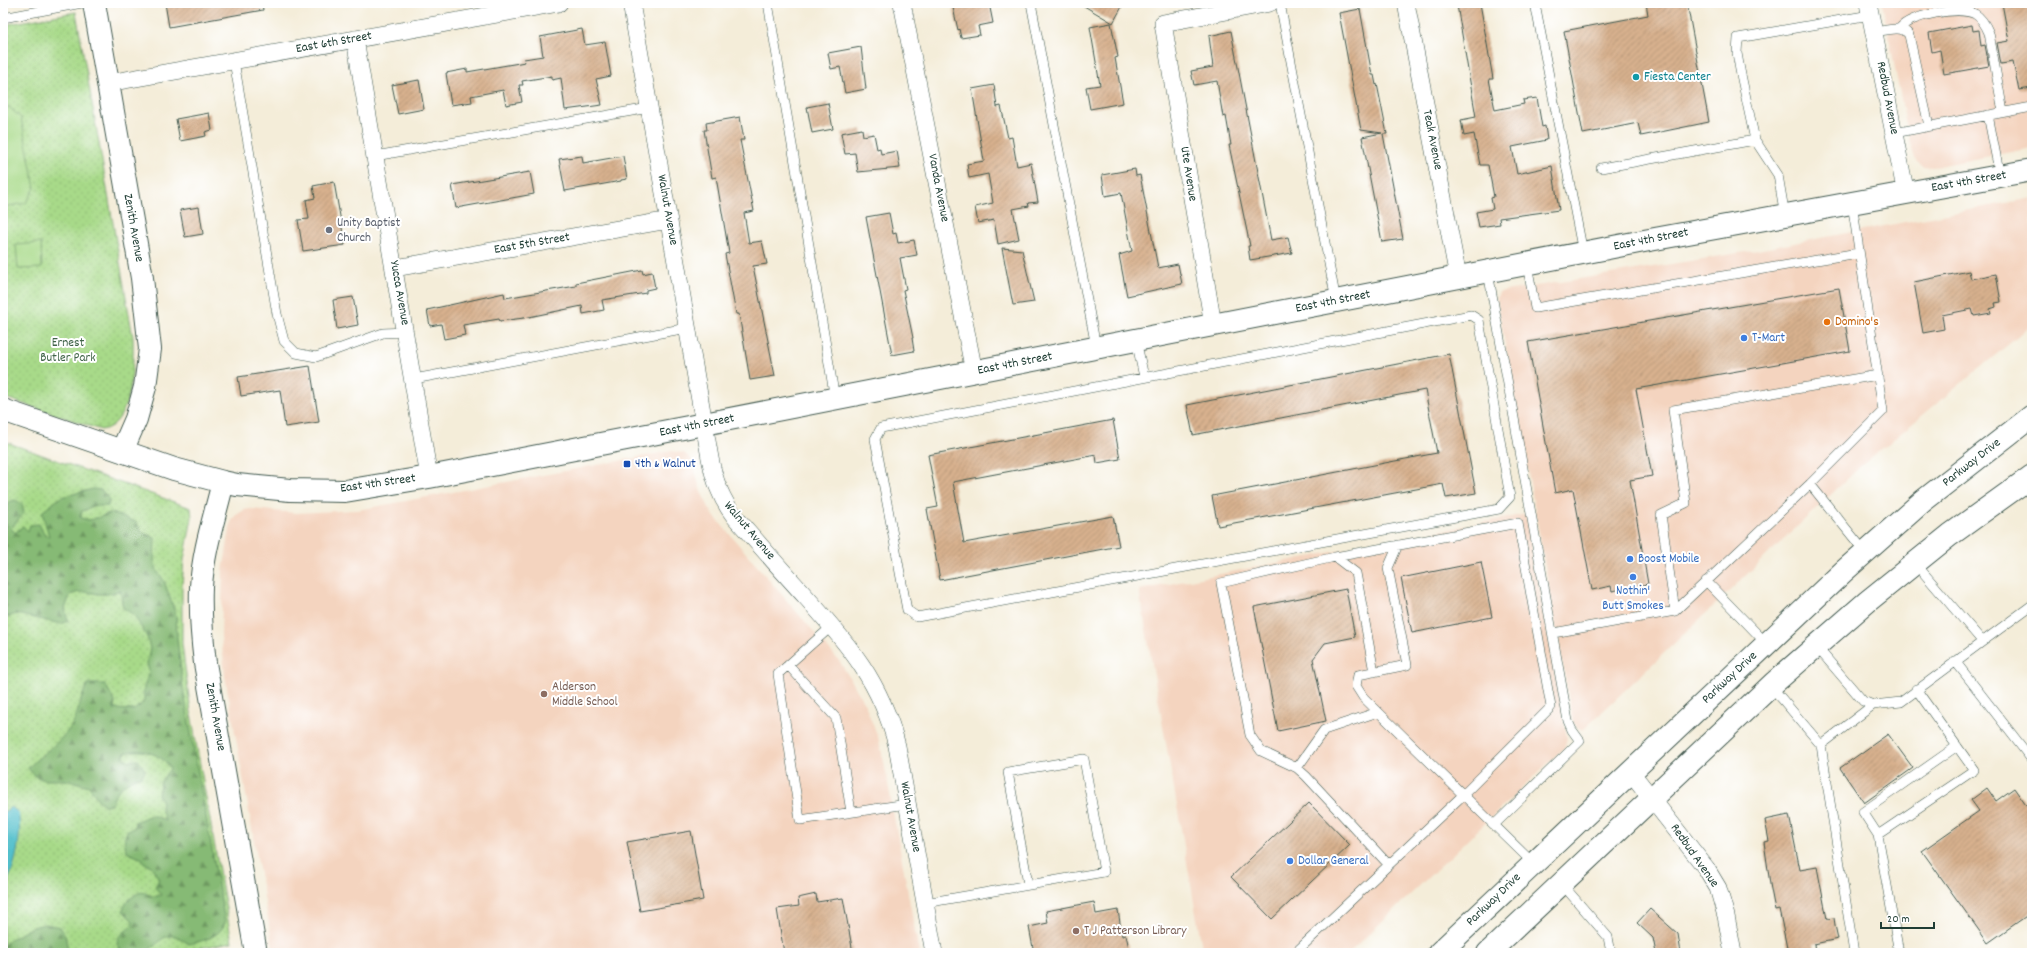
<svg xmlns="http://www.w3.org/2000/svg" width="2035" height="956" font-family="Dekko,sans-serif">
<defs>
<pattern id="grass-dots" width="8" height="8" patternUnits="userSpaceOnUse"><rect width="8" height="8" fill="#a8da89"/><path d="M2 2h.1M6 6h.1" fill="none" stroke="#90bc77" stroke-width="1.8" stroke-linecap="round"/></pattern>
<pattern id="forest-firs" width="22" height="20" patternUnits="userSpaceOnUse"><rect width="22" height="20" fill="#86ba75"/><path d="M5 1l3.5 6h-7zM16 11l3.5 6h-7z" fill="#6d9861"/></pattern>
<pattern id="building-hatch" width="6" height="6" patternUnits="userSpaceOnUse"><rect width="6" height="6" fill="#d8b18e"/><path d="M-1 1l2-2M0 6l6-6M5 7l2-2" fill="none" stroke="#af9175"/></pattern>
</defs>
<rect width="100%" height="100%" fill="#fff"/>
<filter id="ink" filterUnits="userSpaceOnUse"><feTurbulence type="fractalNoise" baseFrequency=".025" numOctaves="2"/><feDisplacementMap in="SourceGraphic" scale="8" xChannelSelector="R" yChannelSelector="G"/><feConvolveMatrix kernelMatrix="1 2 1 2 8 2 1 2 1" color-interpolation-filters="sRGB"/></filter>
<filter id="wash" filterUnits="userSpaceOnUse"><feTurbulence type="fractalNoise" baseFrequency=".012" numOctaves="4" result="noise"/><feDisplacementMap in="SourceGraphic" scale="16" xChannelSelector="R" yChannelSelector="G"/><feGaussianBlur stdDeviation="0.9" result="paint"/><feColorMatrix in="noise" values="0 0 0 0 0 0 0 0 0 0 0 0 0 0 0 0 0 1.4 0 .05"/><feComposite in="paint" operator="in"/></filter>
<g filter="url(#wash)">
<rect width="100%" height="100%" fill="#f4edd9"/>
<path fill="#f4d4bf" d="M1882,3H2032V148L1933,167L1922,166L1916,161L1910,144Z
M2032,198V325L1861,466L1583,730L1578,728L1573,722L1497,299L1499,292L1758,250Z
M671,451L684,453L692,460L701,492L713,515L840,662L864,702L878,737L884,762L919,953H274L225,676L221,636L223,571L231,522L235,516L244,510L251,509L297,513L358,510Z
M1526,514L1567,738L1565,747L1349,953H1203L1139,590Z"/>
<path fill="url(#grass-dots)" stroke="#648c5e" d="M76,12L133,337C134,362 133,426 101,430L3,397V25Z
M3,441L191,508L192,518L184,560L182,586V644L192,720L232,942L175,953H3Z"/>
<path fill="url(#forest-firs)" stroke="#527c54" d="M93,489L101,490L109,498L108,506H93L81,512V518L90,520L112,513L136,522L142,532L155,538L154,560L157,571L164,581L176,615L177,638L183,688L225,922C221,937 202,941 189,944C185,942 182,939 178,937C164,932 158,944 149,950C142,955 128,954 121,951L117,944L118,938L132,925L133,921L123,911C124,905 126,904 129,900C147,883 145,901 161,895L155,887L159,879L151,866L143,862V859L128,853C124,845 123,838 128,830L134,828L135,822C150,816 150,812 165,821L161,808L162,802L158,794L161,781L170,769C164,754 138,746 124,754V759L130,761L138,760L145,770L142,776C127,780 115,789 112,804L106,806L99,801L89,786C81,784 73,781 64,780C47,779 40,784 28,768C42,753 67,739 75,719C80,707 81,695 88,684H105L115,702L114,709L134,710L144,702V688L149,671L147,663L150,648L147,637L134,615L123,608L120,590C98,601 91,586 70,595L65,609L68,621L61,624L17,614L3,618V504L15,500L22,504L24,513L11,528L15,533L23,526L28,531L30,525L39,524L45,536H49L42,512L61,497Z
M45,924L60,927L65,935L68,950L65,953H3V946L9,940L33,927Z"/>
<path fill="#a8da89" stroke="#648c5e" d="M9,107L21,118L35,188L26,203L3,207V108Z
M41,243L42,268L18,269L16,245Z"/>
<path fill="#53c0cc" stroke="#397e80" d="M11,807L18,812C23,833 15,872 3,889V813Z"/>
<g id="blocks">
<path fill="url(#building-hatch)" d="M165,3H262L263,10L169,27Z
M952,3H989L993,23L978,26L980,35L961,38L959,29L958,30Z
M1079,3H1124L1113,23Z
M1469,3H1480L1493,79H1489L1495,110L1524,104L1523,100L1537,98L1542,127L1545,126L1547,140L1512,147L1517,174L1552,166L1559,210L1499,218L1500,224L1479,227L1476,212L1493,209L1491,198L1494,197L1488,165H1480L1474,134L1464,136L1461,120L1476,117L1457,5Z
M1646,3H1687L1709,122L1641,136L1638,123L1583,134L1564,31L1648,15Z
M2002,3H2032V88L2019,90L2013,62L2001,64L1997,43L2009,41Z
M1360,9L1372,75H1374L1376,85L1377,84L1387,134H1383L1403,239L1382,242L1362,137L1382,133L1361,130L1339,13Z
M1111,23L1118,57L1115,58L1123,103L1090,109L1086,87L1100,85L1090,27Z
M1972,25L1973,31L1979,30L1981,46L1985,45L1989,66L1944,74L1940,50L1932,52L1929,33Z
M582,29L585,45L605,42L611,76L596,79L602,105L565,110L561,78L552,80V76L522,81L523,85H519L522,102L506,105L503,90L471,96L472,102L451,105L446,73L467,69V72L525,62L524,59L543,56L540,37Z
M1231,31L1271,240L1288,237L1292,253L1250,260L1248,246H1250L1229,145H1231L1226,116L1223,117L1217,81L1194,85L1191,71L1213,67L1209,36Z
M861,47L866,89L845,93L840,67L831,69L828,53Z
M419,80L424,109L398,114L392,85Z
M994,85L997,107L1001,106L1008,138L1012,137L1017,166L1031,163L1038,202L1028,203L1029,206L1013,209L1019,239L998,244L994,220L978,223L975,207L993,203L988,174L969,178L967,164L984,161L972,89Z
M828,103L833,129L812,133L807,107Z
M209,113L212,130L205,132L206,136L180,141L176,119Z
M740,117L744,140H740L754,211L744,213L749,243L762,241L767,264L753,266L775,376L750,380L739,314H736L725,254L729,253L716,177L712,178L704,130H707L706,123Z
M862,129L863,136L874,134L877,149L880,148L881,154L897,151L900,168L858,172L855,153L845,154L841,133Z
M582,156L583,163L623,156L627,179L621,180V181L565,191L559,159Z
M1135,169L1136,176L1140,175L1158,268L1178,264L1182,284L1127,296L1119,255L1132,251L1121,193L1105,196L1102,175Z
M530,172L534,194L456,208L452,185Z
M334,182L345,245L303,251L298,220L309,219L306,200L315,198L313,186Z
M199,207L203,234L185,237L180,210Z
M889,213L893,234L896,233L898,243L914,240L917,255L900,258L906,289L903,290L913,338H912L914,351L892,355L866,217Z
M1002,248L1022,250L1034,302L1013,305Z
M642,270L643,274L652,272L655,288L646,290V293L602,300L604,310L583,314L582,306L524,318L500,321L499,319L463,325L465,335L444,339L441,324L430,326L427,310L504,293L505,298L576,286V283Z
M1969,271L1971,279L1996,274L2001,302L1995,303L1996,307L1990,309L1991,313L1974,316L1972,309L1942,315L1944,329L1923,333L1914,282Z
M1839,288L1850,351L1636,389L1652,476L1630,480L1648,584L1612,591L1611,586L1592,590L1573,489L1555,493L1528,342Z
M353,297L358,325L337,329L333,300Z
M1449,354L1476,493L1446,498L1443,484L1218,526L1212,496L1437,453L1425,390L1193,435L1187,405Z
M310,366L319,422L285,427L280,390L241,396L238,377Z
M1113,420L1120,459L1097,463L1096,455L953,482L964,543L1113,516L1119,546L940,580L927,509L938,507L928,455Z
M1481,562L1492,617L1412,633L1401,578Z
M1346,589L1355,637L1325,643L1313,659L1326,721L1278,731L1254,607Z
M1888,734L1913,768L1864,803L1840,768Z
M1987,788L1996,801L2014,788L2032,814V912L1988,943L1922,851L1979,811L1971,800Z
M1309,803L1350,845L1272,919L1231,877Z
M1789,815L1800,870L1817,867L1827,919L1834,918L1835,925L1838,939L1814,944L1815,953H1788L1779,909L1775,910L1770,884L1764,842L1769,841L1765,820Z
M691,831L703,900L640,911L627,842Z
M816,894L817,902L843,898L853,953H784L777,909L799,906L798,898Z
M1094,902L1096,914L1118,910L1122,936L1126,935L1130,953H1034L1029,927L1048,923L1046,911Z
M1650,909L1678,934L1681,953H1656L1653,938L1637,923Z"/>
</g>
</g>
<g filter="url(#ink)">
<use href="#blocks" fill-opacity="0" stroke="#3f574d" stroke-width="1"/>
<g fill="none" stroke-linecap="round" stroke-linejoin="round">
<defs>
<path id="lane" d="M768,3L835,399
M1031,3L1096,347
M1280,3L1336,301
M1535,3L1583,253
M3,18L82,3
M1900,28C1911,15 1959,6 1975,14C1982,18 1986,26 1989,33L2003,112
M1874,32C1885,31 1902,24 1909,35L1929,126
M234,61L277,314L284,341L296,353L316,357L383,333L406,332
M1988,115L2000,176
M1894,133L2032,107
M375,156L649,108
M1601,168L1755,140
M1785,216L1778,175L1755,140L1740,70L1737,53L1738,38L1870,15
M1527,264L1535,308L1858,253
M1488,272L1568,721L1572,730L1580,741L1494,825
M1471,315L1479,320L1510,497L1499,509L917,617L907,610L875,439L881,428Z
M1136,340L1144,377
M414,379L687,328
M1810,484L1865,552
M1398,545L1388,568L1407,665L1358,675L1356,686L1363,697L1533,863
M1335,557L1356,573L1374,672
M1915,563L1982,641
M1706,581L1766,643
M1675,611L1661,515L1686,503L1673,410L1878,375
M832,626L778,674L800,820L907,804
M1553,633L1675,611L1810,484L1883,411L1852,203
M1816,646L1863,701L1873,705L1901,702L2032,605
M1955,661L2032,760
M788,665L836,718L851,812
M1771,686L1821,745L1854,953
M1821,745L1873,705
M1297,768L1324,730L1378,712
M1878,835L1863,812L1957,746
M1562,884L1608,937L1611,953
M925,903L1104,872L1084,759L1008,772L1028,884
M1295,953L1463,795L1551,707L1518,523L1335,557L1221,583L1250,735L1261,751L1297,768L1306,776L1388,864
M1899,953L1878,835L1974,770L1916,689"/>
<path id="street" d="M631,3L710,458C714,481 721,499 735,517C759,544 782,571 806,597C849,645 881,682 897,746L934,953
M902,3L974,372
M1406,3L1458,277
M1868,3L1906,194
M355,39L429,477
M108,83L559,3
M395,268L669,220
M1213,325L1163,23L1270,3
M1630,771L1706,868L1718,888L1726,916L1733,953"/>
<path id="secondary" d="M94,3L142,278L150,349L145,387L136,419L122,451
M3,410L174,469L223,482L237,485L290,490L345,491L429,477L704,424L1644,241L2032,170
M223,482C215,516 203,551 201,587C200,612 202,638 205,663L256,953"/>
<path id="highway" d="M1439,953L1844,571L1923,501L2032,416
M1488,953L1775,682L1868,601L1950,535L2032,476"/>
</defs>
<use href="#lane" stroke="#3f574d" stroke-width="10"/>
<use href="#street" stroke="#3f574d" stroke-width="18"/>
<use href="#secondary" stroke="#3f574d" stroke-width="24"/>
<use href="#highway" stroke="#3f574d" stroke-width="24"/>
<use href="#lane" stroke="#fff" stroke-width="9"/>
<use href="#street" stroke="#fff" stroke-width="17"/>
<use href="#secondary" stroke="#fff" stroke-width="22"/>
<use href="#highway" stroke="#fff" stroke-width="22"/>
</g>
</g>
<circle fill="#0f9aa8" stroke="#fff" stroke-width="1.5" cx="1636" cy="77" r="4"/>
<circle fill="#6b7280" stroke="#fff" stroke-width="1.5" cx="329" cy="230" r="4"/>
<circle fill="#e8710a" stroke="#fff" stroke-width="1.5" cx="1827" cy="322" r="4"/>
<g fill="#3f7fe0" stroke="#fff" stroke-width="1.5">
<circle cx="1744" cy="338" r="4"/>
<circle cx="1630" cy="559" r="4"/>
<circle cx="1633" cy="577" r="4"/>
<circle cx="1290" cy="861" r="4"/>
</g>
<rect fill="#1a4fb4" stroke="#fff" stroke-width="1.5" x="623" y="460" width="8" height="8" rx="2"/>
<g fill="#8d6e63" stroke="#fff" stroke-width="1.5">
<circle cx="544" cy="694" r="4"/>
<circle cx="1076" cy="931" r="4"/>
</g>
<g text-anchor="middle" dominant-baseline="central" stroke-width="4" stroke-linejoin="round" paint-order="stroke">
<g font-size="13" fill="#1f3d34" stroke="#fff">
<text transform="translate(334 43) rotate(-10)">East 6th Street</text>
<text transform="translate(1887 98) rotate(79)">Redbud Avenue</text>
<text transform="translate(1432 140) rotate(79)">Teak Avenue</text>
<text transform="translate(1188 174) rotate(81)">Ute Avenue</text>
<text transform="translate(1969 182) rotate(-10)">East 4th Street</text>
<text transform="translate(938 188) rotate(79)">Vanda Avenue</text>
<text transform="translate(667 210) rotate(80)">Walnut Avenue</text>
<text transform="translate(133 228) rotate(80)">Zenith Avenue</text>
<text transform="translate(1651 240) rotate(-11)">East 4th Street</text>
<text transform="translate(532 244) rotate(-10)">East 5th Street</text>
<text transform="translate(399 293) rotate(80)">Yucca Avenue</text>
<text transform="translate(1333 302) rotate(-11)">East 4th Street</text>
<text transform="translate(1015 364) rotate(-11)">East 4th Street</text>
<text transform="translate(697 426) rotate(-11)">East 4th Street</text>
<text transform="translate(1972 463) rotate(-38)">Parkway Drive</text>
<text transform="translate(378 484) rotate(-8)">East 4th Street</text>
<text transform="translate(749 531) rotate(50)">Walnut Avenue</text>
<text transform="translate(1730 678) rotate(-43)">Parkway Drive</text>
<text transform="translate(215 717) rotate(80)">Zenith Avenue</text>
<text transform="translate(910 817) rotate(80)">Walnut Avenue</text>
<text transform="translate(1694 856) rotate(55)">Redbud Avenue</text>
<text transform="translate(1494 900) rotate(-44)">Parkway Drive</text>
</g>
<g font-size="13" fill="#0d838f" stroke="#fff" text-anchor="start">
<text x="1644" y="77">Fiesta Center</text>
</g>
<g font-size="13" fill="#5b616d" stroke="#fff" text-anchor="start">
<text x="337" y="223">Unity Baptist<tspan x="337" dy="15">Church</tspan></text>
</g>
<g font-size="13" fill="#c56008" stroke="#fff" text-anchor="start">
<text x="1835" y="322">Domino's</text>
</g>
<g font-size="13" fill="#366cbe" stroke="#fff" text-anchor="start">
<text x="1752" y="338">T-Mart</text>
<text x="1638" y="559">Boost Mobile</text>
<text x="1633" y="591" text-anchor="middle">Nothin'<tspan x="1633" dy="15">Butt Smokes</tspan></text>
<text x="1298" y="861">Dollar General</text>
</g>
<g font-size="13" fill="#416449" stroke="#fff">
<text x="68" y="343">Ernest<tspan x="68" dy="15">Butler Park</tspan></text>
</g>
<g font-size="13" fill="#164399" stroke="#fff" text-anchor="start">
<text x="635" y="464">4th &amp; Walnut</text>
</g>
<g font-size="13" fill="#785e54" stroke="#fff" text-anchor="start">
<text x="552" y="687">Alderson<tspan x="552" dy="15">Middle School</tspan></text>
<text x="1084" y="931">T J Patterson Library</text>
</g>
</g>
<rect width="2035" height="956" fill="none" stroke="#fff" stroke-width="16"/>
<path d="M1881 922v6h53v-6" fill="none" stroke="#1f3d34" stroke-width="2"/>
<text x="1887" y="922" font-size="12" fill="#1f3d34" stroke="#ffffff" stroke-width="3" paint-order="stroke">20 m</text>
</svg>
